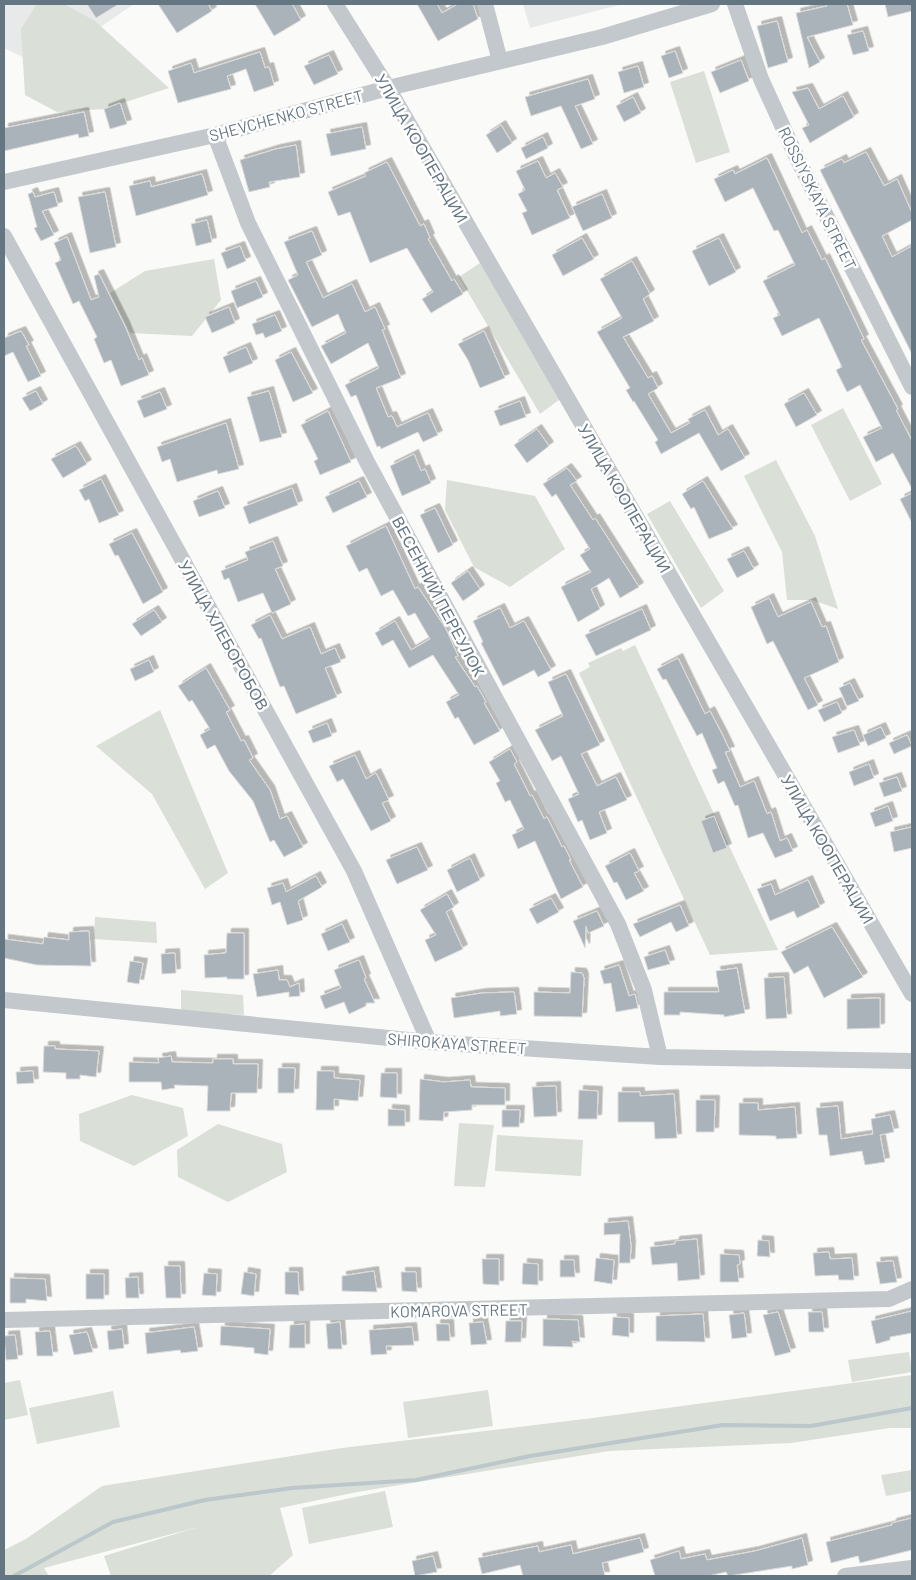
<svg xmlns="http://www.w3.org/2000/svg" width="916" height="1580" font-family="Barlow,sans-serif">
<defs>
<filter id="shadow"><feDropShadow dx="4.5" dy="-4.5" stdDeviation="0" flood-color="#0004"/></filter>
</defs>
<rect width="100%" height="100%" fill="#fafaf8"/>
<path fill="#e8e9e9" d="M4,4H134L55,58L35,63L4,48Z
M523,4H623L530,28Z"/>
<path fill="#dadfd7" d="M37,4H64L95,21L169,88L104,109L57,112L25,95L21,29Z
M704,71L730,152L696,163L670,82Z
M214,259L221,300L192,336L130,333L110,293L145,271Z
M480,263L563,397L540,414L459,277Z
M843,408L882,484L850,501L811,425Z
M776,460L815,536L838,609L812,600H787L782,552L744,476Z
M447,480L535,496L565,549L510,587L474,567L445,510Z
M670,501L724,591L701,608L647,514Z
M635,645L778,950L710,955L579,673L590,667L588,663L621,648L623,651Z
M160,710L228,873L205,889L152,794L96,746Z
M95,917L156,922L157,943L94,939Z
M181,990L243,995L244,1015L181,1012Z
M132,1095L183,1108L188,1136L134,1166L80,1141L79,1114Z
M459,1123L494,1125L485,1187L454,1186Z
M218,1124L282,1144L287,1172L228,1202L178,1177L177,1150Z
M497,1135L583,1140L581,1176L495,1171Z
M909,1352L912,1372L852,1382L848,1360Z
M912,1375V1428H890L791,1443L609,1451L357,1492L280,1508L293,1555L269,1576H111L104,1556L198,1527L44,1568L49,1576H4V1550L26,1539L102,1486L342,1448L593,1418Z
M20,1380L28,1415L4,1420V1383Z
M488,1390L493,1426L408,1438L403,1402Z
M113,1391L120,1427L37,1444L29,1408Z
M912,1470V1491L886,1496L881,1475Z
M385,1491L393,1527L309,1544L302,1508Z"/>
<g fill="none" stroke-linecap="round" stroke-linejoin="round">
<path stroke="#bbc7cb" stroke-width="4" d="M14,1576L113,1522L205,1500L292,1488L416,1480L530,1456L723,1425L811,1426L912,1408"/>
</g>
<path fill="#aab3b9" stroke="#dcdcda" filter="url(#shadow)" d="M87,4H119L96,18Z
M158,4H208L212,11L177,33Z
M255,4H292L301,20L274,36Z
M417,4H437L442,13L458,4H473L478,19L438,41Z
M826,4H847L853,25L807,37L820,62L809,68L796,13L827,6Z
M885,4H912V11L888,17Z
M777,21L788,62L768,68L757,26Z
M863,31L869,51L853,55L847,35Z
M675,51L683,73L669,78L661,56Z
M260,52L265,68L269,67L274,85L254,92L246,69L227,76L231,89L178,103L168,71L191,63L194,73Z
M329,55L338,74L314,85L304,66Z
M741,60L749,81L720,93L711,72Z
M638,66L644,87L624,93L618,72Z
M588,79L595,99L575,106L593,144L581,149L561,106L531,116L525,97Z
M808,88L819,109L843,96L854,117L810,143L802,128L809,125L792,92Z
M633,97L641,113L624,122L616,106Z
M120,103L127,124L110,129L104,109Z
M84,112L89,136L79,138L78,134L4,151V128Z
M501,125L512,143L497,153L486,135Z
M362,127L366,149L331,156L326,134Z
M543,137L548,148L526,159L521,148Z
M296,145L300,177L269,182L270,187L249,192L240,160L276,149Z
M866,152L884,186L897,179L912,213V220L882,236L892,257L912,246V354L820,170L842,159L844,163Z
M767,158L802,233L807,230L822,260L825,258L864,339L861,340L898,409L896,410L912,441V489L893,453L876,462L863,437L882,428L860,385L847,392L836,370L842,367L819,318L782,336L773,318L780,315L763,281L795,265L778,230L774,231L753,188L725,202L714,179L733,170L735,174Z
M538,161L546,178L555,173L563,187L557,190L570,218L532,235L522,213L527,211L518,194L525,190L516,171Z
M387,162L420,226L424,224L430,238L428,239L452,281L454,279L463,294L431,313L422,299L433,292L407,248L370,263L350,212L338,216L328,192L366,176L364,173Z
M202,174L208,195L136,216L129,186L150,181L151,187Z
M33,192L35,197L54,192L58,206L42,211L54,235L41,241L34,228L37,227L28,194Z
M105,192L116,247L90,253L78,197Z
M602,194L612,218L583,231L572,207Z
M207,220L212,242L196,246L191,224Z
M312,231L322,255L306,262L323,298L352,284L365,312L375,307L385,329L382,330L401,378L376,388L388,417L392,416L397,427L428,413L438,435L423,442L418,432L381,449L380,446L377,447L356,395L351,397L345,385L379,368L368,343L331,364L321,346L346,333L338,314L312,327L288,280L298,275L284,242Z
M67,237L91,300L99,297L94,276L99,274L125,326L139,360L142,358L149,375L121,386L111,360L104,363L94,339L97,337L79,301L73,304L55,263L61,260L54,243Z
M582,238L594,259L563,276L552,255Z
M719,238L736,272L709,286L692,251Z
M240,246L246,261L227,269L221,253Z
M632,261L650,294L643,299L654,321L623,337L648,378L652,376L658,388L648,394L671,433L690,423L688,419L705,410L718,435L728,429L745,458L721,471L699,433L661,454L655,442L658,440L634,401L633,402L626,390L630,388L597,332L622,318L600,279Z
M256,281L263,297L237,308L231,291Z
M229,307L235,323L212,333L205,317Z
M275,315L282,331L265,338L263,333L256,335L252,324Z
M21,331L29,345L26,346L41,376L28,382L13,352L4,356V338Z
M484,331L505,378L480,388L468,360L458,344Z
M246,347L253,363L229,373L223,357Z
M291,352L313,393L293,402L275,360Z
M36,391L43,404L30,411L22,398Z
M269,391L282,437L260,442L247,397Z
M160,392L167,409L144,418L137,401Z
M804,393L817,415L796,427L784,404Z
M520,401L526,417L500,426L494,411Z
M328,411L351,462L320,475L314,461L318,459L301,425Z
M226,423L239,469L218,474L217,470L177,482L170,459L162,462L157,447Z
M537,429L549,446L527,463L514,445Z
M76,446L87,464L63,478L51,459Z
M414,454L421,471L425,469L431,483L402,496L390,466Z
M567,468L577,481L570,485L593,520L595,518L639,587L620,598L609,578L591,589L600,609L578,622L561,587L591,572L580,555L590,549L556,494L552,497L543,484Z
M101,479L119,515L99,523L89,499L85,501L79,490Z
M359,481L367,497L333,513L325,497Z
M703,481L733,529L709,539L694,507L691,509L682,494Z
M292,488L298,505L249,524L243,507Z
M218,491L225,508L199,517L193,501Z
M912,493V523L900,499Z
M435,508L453,545L438,553L420,515Z
M386,526L415,589L418,587L446,629L458,656L455,657L475,687L477,686L486,702L484,703L500,731L474,745L458,717L455,719L446,702L459,695L433,655L409,668L393,640L382,646L375,633L395,621L411,650L430,639L415,613L408,616L393,590L381,596L367,568L359,572L346,546Z
M132,533L163,592L143,604L118,555L115,556L109,544Z
M273,541L283,566L275,569L291,604L272,613L263,593L238,602L229,578L224,580L221,571L248,560L245,552Z
M744,551L754,569L737,578L727,559Z
M468,571L480,589L463,601L451,583Z
M769,598L778,617L811,602L822,627L826,626L839,662L804,678L818,705L808,710L773,641L767,644L751,607Z
M500,608L510,628L524,621L551,670L538,677L534,670L503,686L481,643L483,642L473,621Z
M642,609L651,630L596,656L585,635Z
M154,610L162,622L141,636L132,624Z
M270,615L282,639L310,627L321,654L335,648L341,662L325,668L337,697L296,714L284,686L280,687L261,638L259,639L251,625Z
M678,658L705,714L710,711L723,736L730,751L725,752L740,787L754,781L767,814L771,812L780,841L787,838L793,851L775,858L763,833L748,838L738,805L735,806L724,781L718,784L712,770L717,768L702,733L697,736L666,679L663,680L657,669Z
M149,660L154,672L135,681L130,669Z
M206,668L230,710L226,712L241,741L244,740L253,758L249,760L270,790L280,819L287,816L303,847L284,857L274,840L270,842L253,801L229,771L215,745L207,749L200,735L210,729L192,700L189,702L178,686Z
M566,674L600,745L581,754L597,786L616,777L627,800L599,812L607,833L590,840L582,820L578,822L568,799L579,794L561,756L552,761L535,730L563,716L548,682Z
M850,683L859,701L847,706L839,688Z
M837,702L842,713L824,722L818,710Z
M327,723L332,736L313,743L308,731Z
M881,727L886,738L868,746L863,735Z
M854,730L860,745L838,753L832,737Z
M907,735L912,746L894,754L889,743Z
M510,749L517,762L514,764L530,796L532,795L544,819L547,817L562,847L564,846L571,860H569L583,887L561,899L535,841L518,849L512,835L524,829L510,800L505,802L496,783L500,781L489,762Z
M355,755L366,779L376,773L389,800L382,803L391,821L371,831L343,779L337,782L329,766Z
M869,764L874,778L854,786L849,772Z
M897,777L902,791L884,797L879,783Z
M888,806L893,821L875,827L870,813Z
M714,816L727,848L713,853L701,821Z
M912,827V848L894,852L890,832Z
M417,847L428,870L397,884L386,860Z
M630,853L639,871L634,873L644,891L626,900L617,882L614,883L605,866Z
M470,858L480,880L457,892L447,870Z
M316,876L322,887L298,901L303,920L287,925L280,902L272,905L267,888L283,883L286,892Z
M808,880L820,907L797,918L794,911L770,921L757,889L771,884L775,895Z
M447,894L454,907L446,912L463,949L435,962L425,940L436,935L420,910Z
M551,898L559,912L537,924L529,909Z
M680,905L689,926L676,932L671,922L640,937L633,924Z
M597,911L604,926L588,933L586,926L585,948L573,921Z
M342,924L350,942L328,951L321,934Z
M832,927L863,977L824,998L808,966L794,974L781,952Z
M89,931L91,966L37,965L4,958V939L43,944L44,937L69,940V932Z
M227,933H244V979H227V977L205,978L204,955L226,953Z
M665,950L670,964L648,970L644,957Z
M175,953L176,973L162,974L161,954Z
M359,960L366,978L364,979L375,1003H366V1006L349,1014L344,1002L325,1009L320,996L341,988L334,970Z
M130,961L143,963L139,984L127,982Z
M619,965L629,996L635,994L638,1008L616,1012L611,983L604,984L600,971Z
M737,968L745,1013L724,1017V1015L680,1012V1015H664V992H719L716,971Z
M278,970L279,980H287L290,987L299,983L300,996L289,997V992L257,997L253,974Z
M571,972L582,973L584,978L582,1017L534,1016V992L570,993Z
M784,977L787,1018L766,1019L764,978Z
M514,992L517,1014L500,1016V1011L454,1018L451,998L482,993Z
M880,998V1028L847,1029V999Z
M44,1046H55V1049L99,1051L96,1077L80,1075V1079H66V1073L43,1072Z
M171,1056L172,1062L213,1063V1059H233V1064H258L257,1093H231L230,1111H207L208,1086L174,1085L175,1088L162,1090L161,1082H129V1062L159,1063L158,1058Z
M278,1068H295L294,1093H278Z
M33,1071L34,1083L17,1084L16,1072Z
M317,1071H334V1078L360,1080L358,1101L334,1099V1110H316Z
M381,1073H397V1098L380,1097Z
M420,1079L444,1082L470,1080L471,1087L505,1088V1105H472V1110L444,1112L443,1121L419,1120Z
M556,1086L557,1116L534,1117L532,1087Z
M579,1090L598,1091L597,1119H578Z
M618,1092H640V1096L674,1094L677,1138L655,1139L654,1122H618Z
M696,1100H715L714,1132H696Z
M739,1103H758V1110L795,1107L797,1138L776,1139V1136L739,1135Z
M838,1106L841,1139L873,1134L871,1119L890,1115L894,1132L880,1135L885,1162L865,1165L862,1151L830,1156L827,1135H819L816,1108Z
M388,1109L405,1110V1126H388Z
M502,1110H520L519,1127H502Z
M628,1221L631,1246L630,1263H619L620,1234L604,1235V1223Z
M697,1239L700,1279L678,1281L677,1263L652,1265L650,1247L675,1244V1241Z
M758,1240L769,1241L770,1257L757,1256Z
M829,1252L830,1259L852,1258L854,1280H839L838,1275L815,1276L813,1253Z
M720,1254L739,1255L740,1264L737,1265L739,1282H720Z
M596,1258L614,1260L612,1284L594,1281Z
M482,1259H499V1285L483,1284Z
M560,1260H574L575,1277H560Z
M893,1261L897,1282L880,1284L876,1262Z
M523,1263L538,1264V1285L522,1284Z
M164,1266H180L181,1298H166Z
M374,1271L377,1292L342,1291V1276Z
M244,1272L256,1274L254,1296L241,1294Z
M285,1272H298L299,1295L285,1294Z
M401,1272H416L417,1292L402,1291Z
M204,1273L217,1274L216,1296L202,1295Z
M86,1274H104V1299H86Z
M138,1277L139,1298H126L125,1278Z
M10,1278L45,1279L47,1301L26,1299V1303H10Z
M912,1311V1333L890,1337V1340L876,1344L871,1321Z
M778,1312L791,1352L775,1356L763,1315Z
M808,1312H822L824,1332H809Z
M744,1313L747,1337L732,1339L729,1315Z
M703,1314L705,1342L656,1341V1316Z
M613,1317L629,1318V1337L612,1335Z
M543,1319L578,1320L580,1342L572,1341L573,1347L543,1346Z
M506,1321H522L521,1342H505Z
M340,1322L342,1349H328L326,1324Z
M483,1322L487,1344L471,1345L469,1323Z
M305,1324V1348H289L290,1325Z
M436,1324H449L450,1341H437Z
M221,1326L270,1329L268,1355L254,1353V1348L220,1345Z
M194,1327L198,1351L181,1353L180,1350L147,1354L145,1333Z
M412,1327L414,1345L386,1346L387,1354L371,1355L369,1330Z
M122,1329L124,1348L109,1350L107,1331Z
M50,1331L53,1356H37L35,1332Z
M87,1332L93,1352L74,1355L69,1335Z
M15,1335L18,1359L6,1360L4,1336Z
M912,1518V1550L860,1563L858,1556L831,1563L826,1542L892,1525V1523Z
M640,1538L644,1552L602,1563L605,1576H523L520,1565L482,1574L478,1558L538,1546L539,1552L571,1545L573,1554Z
M802,1538L808,1565L792,1569V1566L728,1576L726,1572L708,1576H655L650,1560L679,1551L681,1559L705,1554L707,1560L755,1551Z
M433,1556L437,1572L415,1576L412,1561Z"/>
<g fill="none" stroke-linecap="round" stroke-linejoin="round">
<path stroke="#c3c8cc" stroke-width="16" d="M335,4L388,88L912,994
M485,4L500,61
M735,4L761,79L797,158L912,387
M215,135L248,223L367,462L618,924L644,990L660,1057
M4,182L215,135L388,88L602,37L712,4
M4,236L354,871L429,1042
M4,1000L429,1042L660,1057L912,1061
M4,1320L889,1299L912,1289
M845,1576L912,1568"/>
</g>
<g text-anchor="middle" dominant-baseline="central" stroke-width="5" stroke-linejoin="round" paint-order="stroke">
<g font-size="16" fill="#657683" stroke="#fff">
<text transform="translate(286 115) rotate(-15)">SHEVCHENKO STREET</text>
<text transform="translate(422 148) rotate(60)">УЛИЦА КООПЕРАЦИИ</text>
<text transform="translate(818 198) rotate(64)">ROSSIYSKAYA STREET</text>
<text transform="translate(625 498) rotate(60)">УЛИЦА КООПЕРАЦИИ</text>
<text transform="translate(439 596) rotate(62)">ВЕСЕННИЙ ПЕРЕУЛОК</text>
<text transform="translate(224 635) rotate(61)">УЛИЦА ХЛЕБОРОБОВ</text>
<text transform="translate(828 849) rotate(60)">УЛИЦА КООПЕРАЦИИ</text>
<text transform="translate(457 1043) rotate(4)">SHIROKAYA STREET</text>
<text transform="translate(459 1310) rotate(-1)">KOMAROVA STREET</text>
</g>
</g>
<rect width="916" height="1580" fill="none" stroke="#657683" stroke-width="10"/>
</svg>
